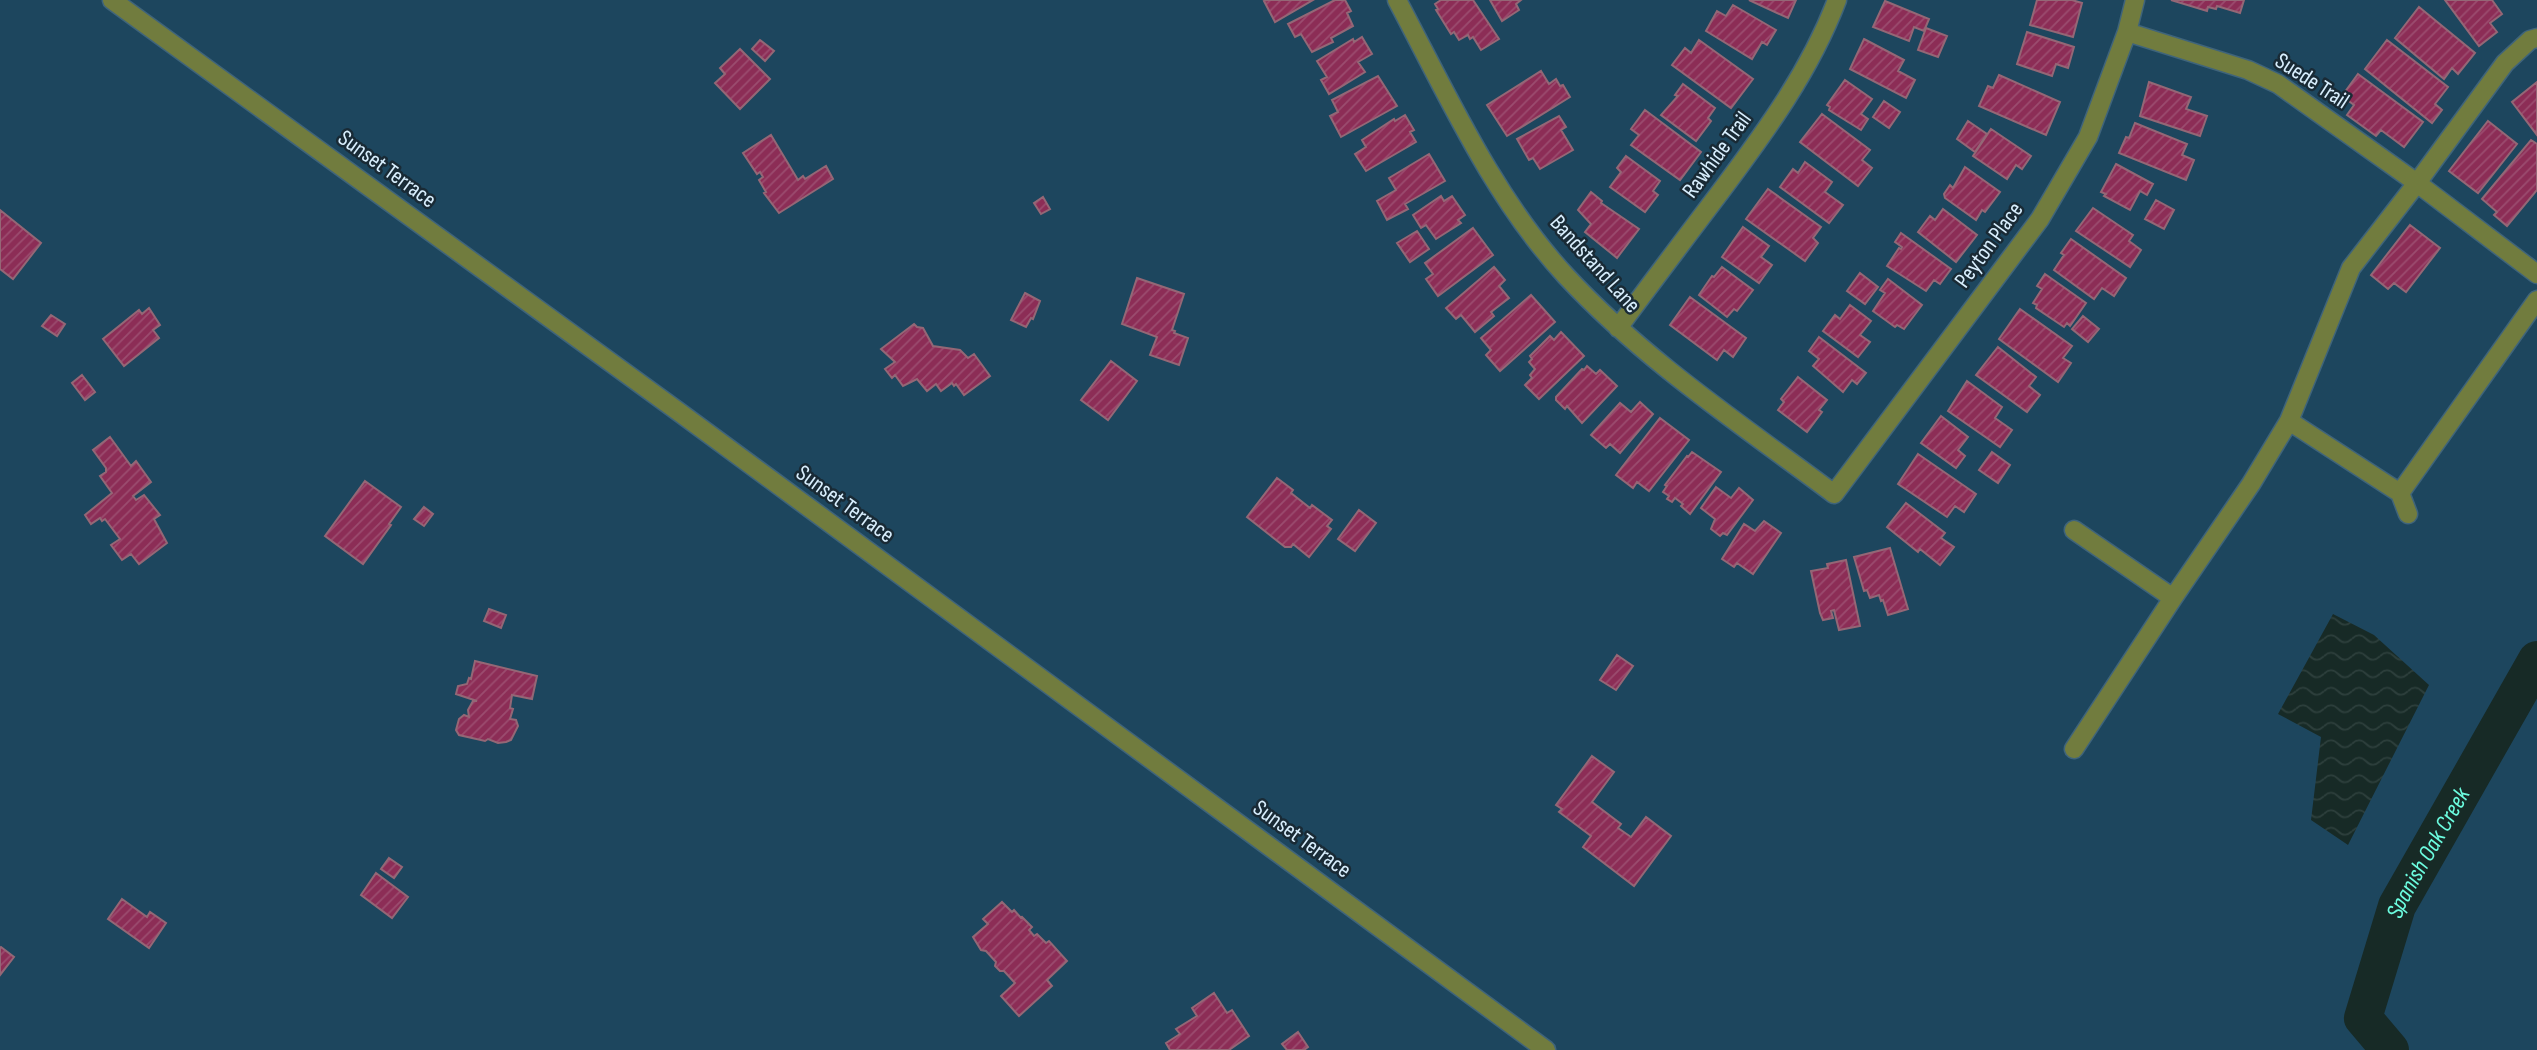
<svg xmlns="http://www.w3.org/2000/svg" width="2537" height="1050" font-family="'Sofia Sans Condensed',sans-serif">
<defs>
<pattern id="water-waves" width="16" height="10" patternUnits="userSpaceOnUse" patternTransform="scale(1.75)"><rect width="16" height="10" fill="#172a26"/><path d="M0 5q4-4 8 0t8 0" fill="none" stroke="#2d3f3c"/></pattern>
<pattern id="building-hatch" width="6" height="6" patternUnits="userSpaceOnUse" patternTransform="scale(1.75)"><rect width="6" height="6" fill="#8c2d56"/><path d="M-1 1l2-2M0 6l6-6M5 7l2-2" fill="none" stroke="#9b4c6f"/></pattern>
</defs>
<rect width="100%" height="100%" fill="#1d465e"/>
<path fill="url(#water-waves)" d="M2333,614L2374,635L2429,685L2348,845L2311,820L2321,737L2278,714Z"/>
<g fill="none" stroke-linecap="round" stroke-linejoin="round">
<path stroke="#172a26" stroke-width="38" id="s1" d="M2390,1050L2363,1018L2397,906L2537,660"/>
</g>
<path fill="url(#building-hatch)" stroke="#946776" stroke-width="2" d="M1267,0H1313L1275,22L1264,1Z
M1335,0H1345L1351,11L1347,13L1353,26L1331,38L1333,42L1312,52L1301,34L1295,37L1288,24Z
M1441,0H1473L1499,39L1481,50L1473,37L1470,39L1468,35L1459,40L1454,32L1451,34L1436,10L1438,9L1435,4Z
M1490,0H1521L1516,4L1519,10L1502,21Z
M1749,0H1796L1788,18Z
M2037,0H2072L2082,3L2073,37L2030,25Z
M2171,0H2244L2240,13L2217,6L2216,9L2208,7L2207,11Z
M2445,0H2492L2502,14L2490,23L2497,32L2479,46Z
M1885,1L1929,19L1924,31L1914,27L1909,41L1873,27Z
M1733,5L1776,30L1767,45L1762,42L1752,59L1706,31L1717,11L1726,16Z
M2419,7L2475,53L2458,74L2452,68L2444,79L2395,38Z
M1926,28L1947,36L1938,57L1918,50Z
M2027,32L2074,47L2068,68L2056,64L2052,76L2017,64Z
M1362,37L1372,54L1358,62L1365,72L1329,94L1321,80L1327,77L1317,61L1353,39L1354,42Z
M1864,39L1904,60L1898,71L1915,80L1906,98L1850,69Z
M760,40L774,51L765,61L752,49Z
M1699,40L1753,79L1731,108L1672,65L1685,48L1691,53Z
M2387,40L2448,87L2435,104L2442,110L2432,123L2365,69Z
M740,49L770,79L740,109L715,83L725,74L720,68Z
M1541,71L1549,84L1556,79L1560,86L1563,85L1570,97L1507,136L1487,105Z
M2358,74L2423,122L2404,147L2381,130L2376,136L2347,115L2354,105L2342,96Z
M1999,75L2060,102L2046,135L1979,106L1988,86L1993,88Z
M1378,76L1397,106L1341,137L1330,116L1338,112L1332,100Z
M1845,80L1872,99L1861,114L1868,119L1861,130L1829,110L1830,107L1827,105Z
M2149,82L2191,97L2186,109L2207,116L2200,136L2140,116Z
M2537,82V135L2512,102Z
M1683,84L1715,108L1708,118L1711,121L1696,141L1661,115L1678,96L1675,95Z
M1884,101L1900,112L1889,128L1873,117Z
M1645,110L1701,152L1680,180L1631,145L1639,135L1631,129Z
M1822,114L1870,150L1862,160L1872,168L1858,186L1800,142Z
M1405,115L1414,130L1410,132L1416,142L1366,171L1355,154L1366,147L1362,140L1394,119L1395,121Z
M1559,116L1566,127L1561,130L1573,150L1540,169L1533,158L1529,160L1517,139Z
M1968,121L1987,134L1975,152L1957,139Z
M2488,121L2517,144L2478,193L2449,171Z
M2135,123L2187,144L2182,155L2194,160L2186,180L2119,153L2126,137L2129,138Z
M1991,129L2031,156L2022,169L2016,165L2007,179L1973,156Z
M771,135L798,180L803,176L805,179L826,166L833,179L779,213L764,193L766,192L759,180L763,177L760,172L757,174L743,153Z
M2531,140L2537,144V190L2507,226L2494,215L2497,212L2482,199Z
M1429,154L1445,181L1405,204L1408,209L1387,220L1377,201L1396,190L1389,178Z
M1626,156L1660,181L1653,191L1658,195L1645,212L1610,187L1621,172L1617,168Z
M1805,162L1832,182L1825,192L1843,205L1829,223L1780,187L1793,169L1798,173Z
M2116,164L2153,184L2147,195L2140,191L2130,210L2104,196L2106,194L2101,192Z
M1965,167L2000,192L1985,212L1982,210L1976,220L1945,198L1944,194L1950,185L1953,188Z
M1768,189L1821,227L1813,238L1818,243L1805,261L1746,219Z
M1591,192L1602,201L1601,203L1639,229L1617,258L1585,232L1591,224L1578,210Z
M1441,196L1444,201L1452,196L1465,215L1458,220L1461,223L1436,239L1426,225L1421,228L1413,215Z
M1043,197L1050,209L1041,214L1034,203Z
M2156,200L2174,210L2164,229L2145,219Z
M2093,208L2133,235L2129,241L2141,250L2130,267L2076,231Z
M1943,209L1977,235L1956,262L1918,232L1930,216L1935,220Z
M0,210L41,243L13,279L0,269Z
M2410,225L2440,248L2406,292L2394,283L2388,289L2371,275Z
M1743,227L1769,246L1761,257L1772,265L1759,283L1722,257Z
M1473,228L1493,255L1438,296L1426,279L1433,274L1425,263Z
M1417,231L1429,249L1410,262L1397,243Z
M1901,233L1951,269L1940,284L1934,280L1926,291L1887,266L1899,248L1901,249L1902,247L1895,242Z
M2071,239L2126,278L2114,296L2102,288L2094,299L2054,270L2064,255L2061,253Z
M1494,267L1505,280L1499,286L1509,298L1491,312L1494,316L1475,332L1461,315L1456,319L1446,308Z
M1722,267L1753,290L1737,311L1734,309L1727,317L1699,295L1712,276L1714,277Z
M1860,273L1878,287L1865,304L1847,291Z
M2045,274L2086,303L2070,326L2067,323L2064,327L2036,308L2037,305L2033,303L2042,289L2037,286Z
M1137,278L1184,294L1172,330L1175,331L1174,333L1188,338L1179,365L1150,355L1157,337L1122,324Z
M1888,279L1922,305L1904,329L1897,325L1895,327L1873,311L1885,293L1880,290Z
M1025,293L1040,301L1033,319L1031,318L1026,327L1011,320Z
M1531,295L1555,322L1500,371L1486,355L1491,350L1481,338Z
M1690,297L1746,338L1733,357L1724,350L1717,360L1670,325Z
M1850,305L1871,321L1860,335L1870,342L1858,357L1823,331L1835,315L1840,319Z
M149,308L160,325L153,330L159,338L124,366L103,339L139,310L142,314Z
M2020,309L2072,346L2063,358L2071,363L2058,382L1999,339Z
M51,315L65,324L57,336L42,326Z
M2083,316L2099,329L2088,342L2072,329Z
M914,324L917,327L923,328L933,346L960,350L968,358L974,354L990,376L964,395L956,384L954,386L952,383L941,391L936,384L927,391L917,379L903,386L895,375L892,378L885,369L895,362L881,349Z
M1561,332L1584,356L1539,399L1525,385L1532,378L1530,375L1535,369L1529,362L1532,359L1530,356L1550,336L1554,340Z
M1819,337L1866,373L1857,384L1852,380L1843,392L1813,366L1819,359L1809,351Z
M1998,347L2036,377L2029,386L2040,395L2027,412L1976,375Z
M1111,361L1137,381L1108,420L1081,400Z
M1587,366L1596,374L1600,370L1617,386L1582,423L1567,406L1565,409L1556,400V397L1582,369L1584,370Z
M82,375L95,392L85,400L72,383Z
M1798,377L1827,400L1819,410L1822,412L1807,432L1778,410L1784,402L1781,399Z
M1967,381L2002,407L1995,418L2012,430L2000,447L1948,411Z
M1640,402L1653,414L1620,453L1610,444L1606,448L1591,435L1620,403L1631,412Z
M1941,416L1968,437L1958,450L1965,456L1956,468L1921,443Z
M1660,418L1689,440L1649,491L1637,482L1633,488L1616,475Z
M110,437L131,466L136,461L151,482L133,496L136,500L144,495L160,515L154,519L167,543L139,564L131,554L122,560L111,545L120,539L105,519L102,521L100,518L91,524L85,515L112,493L100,476L106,472V468L93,450Z
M1692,452L1721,472L1690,514L1681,506L1683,504L1675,498L1672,502L1667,499L1669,496L1663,492L1667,486L1665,485L1687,456L1688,457Z
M1992,452L2010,465L1998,483L1979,470Z
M1918,454L1976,494L1964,512L1955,506L1947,517L1898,484Z
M1277,478L1293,490L1291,493L1310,508L1312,505L1332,520L1327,526L1331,529L1309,557L1293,544L1291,547H1285L1247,517Z
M365,481L401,507L389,524L391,525L363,564L325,536Z
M1716,487L1731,498L1739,488L1753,500L1727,535L1723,533L1720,536L1711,529L1715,519L1701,508Z
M1906,503L1945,533L1941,538L1954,547L1940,565L1920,549L1918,552L1887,527Z
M424,507L433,514L424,526L414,519Z
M1359,510L1376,523L1355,551L1338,539Z
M1764,521L1781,533L1753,574L1737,563L1734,567L1722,559L1744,524L1755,531Z
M1890,548L1908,609L1888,615L1883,600L1881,601L1879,595L1870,598L1867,590L1864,591L1854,557Z
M1846,560L1860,626L1839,630L1834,610L1831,611L1833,618L1823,620L1820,613L1811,571L1828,568L1827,564Z
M489,609L506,615L501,628L484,621Z
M1617,655L1633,666L1616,690L1600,680Z
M475,661L537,676L532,699L512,695L510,708L513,709L510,719L516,720L518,726L511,740L506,742L498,743L488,739L485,741L459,735L456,730L459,719L464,715L469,717L468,710L473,701H477L456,694L458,686L467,684L469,678L471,679Z
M1592,756L1614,772L1592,802L1621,824L1618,828L1631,837L1646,817L1671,836L1634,886L1583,847L1591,836L1559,812L1562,809L1556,805Z
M389,858L402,867L394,878L381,869Z
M376,873L408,897L392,918L361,895Z
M122,899L147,917L150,912L166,923L149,948L108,919Z
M1002,902L1012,912L1014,910L1021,918L1022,917L1032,927L1029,930L1034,936L1037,934L1046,943L1049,941L1067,961L1047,980L1052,986L1019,1016L1001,996L1015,983L1004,971H1000L995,966L996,962L986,951L981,950L973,937L988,924L983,919Z
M1,947L14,957L0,975V948Z
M1214,993L1227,1013L1232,1010L1249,1036L1229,1050H1170L1166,1043L1180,1034L1176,1029L1197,1016L1192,1008Z
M1298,1032L1308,1047L1304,1050H1287L1282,1044Z"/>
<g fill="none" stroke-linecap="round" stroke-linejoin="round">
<defs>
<path id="minor" d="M112,0L679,412L1546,1050
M1397,0C1447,94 1493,197 1566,276C1645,361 1742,425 1834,494L2040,219L2088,137L2127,32L2135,0
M2127,32L2248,70L2278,84L2417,183L2537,274
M1618,328C1652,282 1687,236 1721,191C1766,131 1810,71 1837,0
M2289,421L2400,493L2537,300
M2400,493L2408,514
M2074,530L2173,598
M2074,749L2173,598L2251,484L2289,421L2351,268L2417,183L2505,63L2530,40L2537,38"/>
</defs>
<use href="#minor" stroke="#3f647b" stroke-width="21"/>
<use href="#minor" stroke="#717c3e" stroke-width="18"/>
</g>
<g text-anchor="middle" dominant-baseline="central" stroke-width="5" stroke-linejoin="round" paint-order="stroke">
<g font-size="23" fill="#d8eefd" stroke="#192a35">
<text transform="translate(2312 81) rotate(33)">Suede Trail</text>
<text transform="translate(1717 155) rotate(-54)">Rawhide Trail</text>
<text transform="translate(387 169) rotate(36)">Sunset Terrace</text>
<text transform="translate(1989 245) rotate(-54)">Peyton Place</text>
<text transform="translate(1595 264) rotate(48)">Bandstand Lane</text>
<text transform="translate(845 504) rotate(36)">Sunset Terrace</text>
<text transform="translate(1302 839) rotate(36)">Sunset Terrace</text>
</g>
<g font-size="24" font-style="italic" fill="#6cfde0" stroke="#192a35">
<text stroke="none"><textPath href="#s1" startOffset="220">Spanish Oak Creek</textPath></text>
</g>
</g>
</svg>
